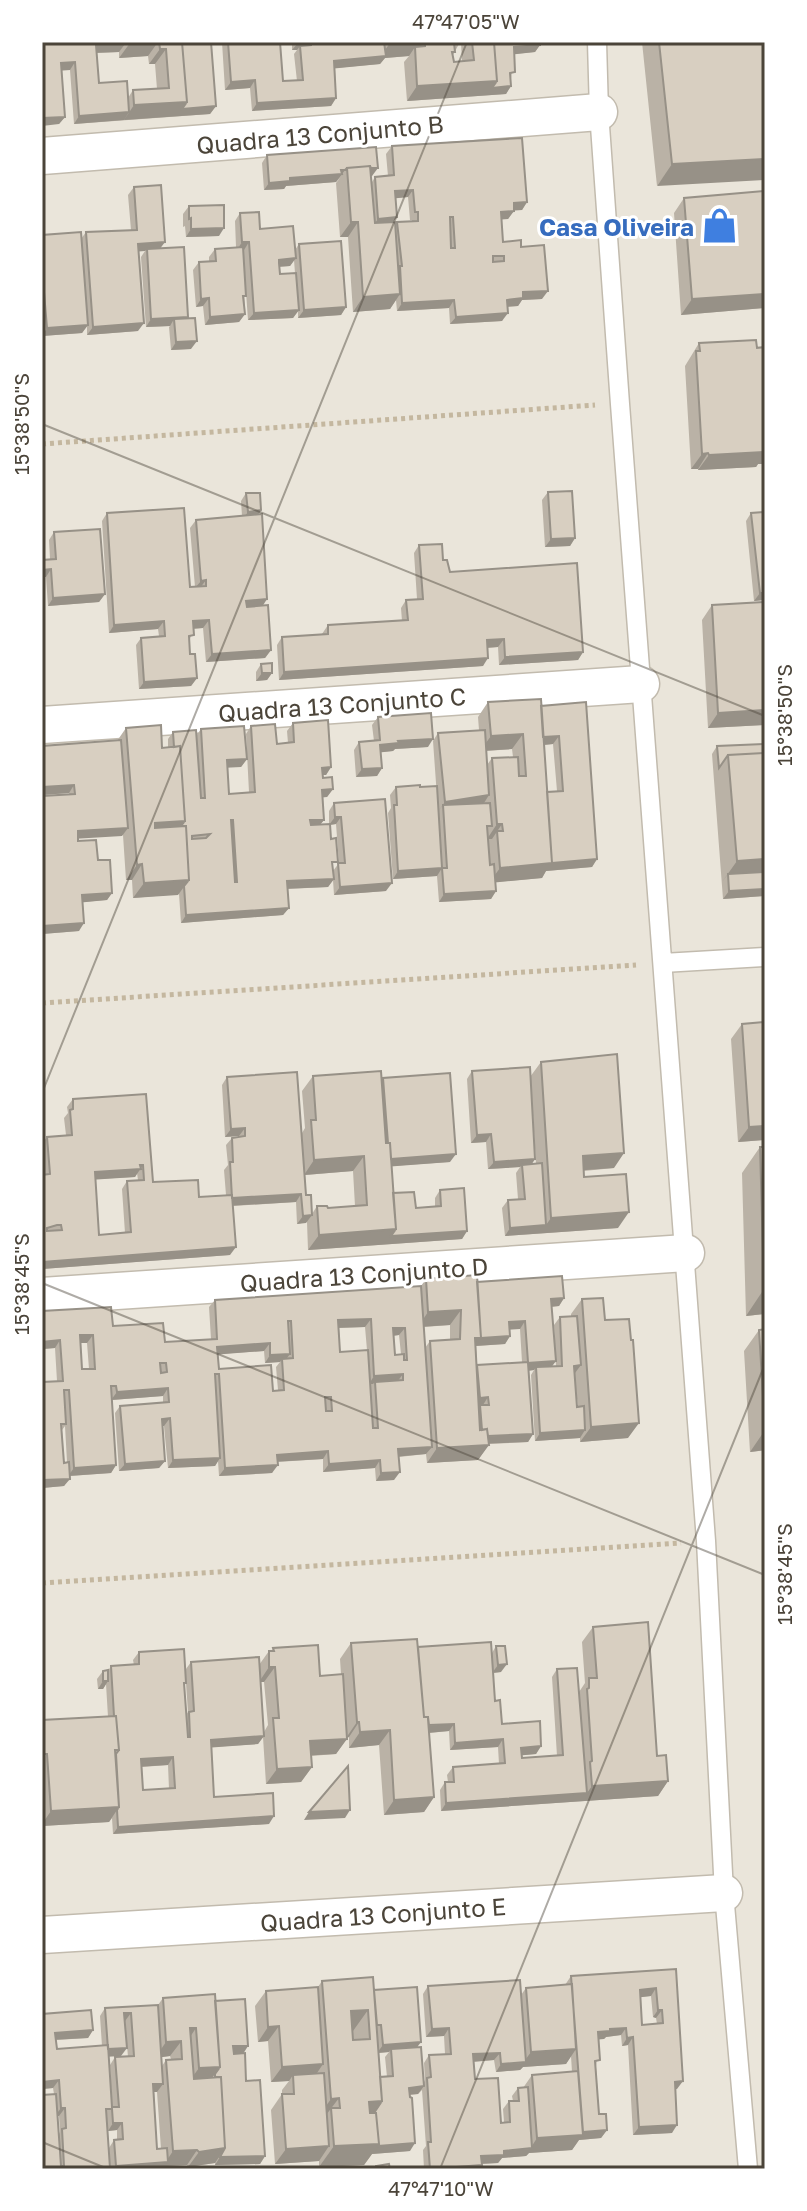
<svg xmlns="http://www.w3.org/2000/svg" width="807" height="2211" font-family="'Golos Text',sans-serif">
<rect width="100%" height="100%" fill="#f6f3ec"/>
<path fill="#eae5da" d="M42,42H765V2169H42Z"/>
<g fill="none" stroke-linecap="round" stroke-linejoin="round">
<defs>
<path id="service" d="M597,42L599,112L620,404L706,1541L724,1893L748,2169
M663,963L765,957"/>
<path id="minor" d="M42,156L599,112
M42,725L641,684
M42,1296L686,1253
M42,1935L724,1893"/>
</defs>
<use href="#service" stroke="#c2bbae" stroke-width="21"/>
<use href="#minor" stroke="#c2bbae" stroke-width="39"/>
<path stroke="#c4b79f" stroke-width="5" stroke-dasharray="4 4" stroke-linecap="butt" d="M42,444L595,405
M42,1003L636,965
M42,1583L681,1543"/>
<use href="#service" stroke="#fff" stroke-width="18"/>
<use href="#minor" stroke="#fff" stroke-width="36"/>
</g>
<path fill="#bab2a6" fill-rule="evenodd" d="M42,42H211L216,106L210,114L74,124L70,70H62L65,117L59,124ZM119,52V58L148,56L149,64H155L157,89L133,90L128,98L99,83L97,53Z
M222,42H280L283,81H297L294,54L297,50H292V42H460L453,55L454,62H462L461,42H540V45L535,52L514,54L511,79V86L506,94L407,101L404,62L409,56L385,58L380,64L335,68L336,98L331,106L252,111L250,88L225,90Z
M642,42H765L657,186Z
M392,146L527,202L522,210H514L508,219H501L503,242L521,247L542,299L522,300L518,306L507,307L502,321L450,324L449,308L397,311L396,300L390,309L353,312L348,237H340L336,183L340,178L336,182L286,186L284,189L264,190L262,163L267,155L376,147L372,176H371L372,182L375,177L388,176L386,154ZM408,197L410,220H412V221L397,222L395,224L393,222L395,198Z
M134,187L161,248L188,317L187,319L191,349L171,350L169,327L170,326L146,327L141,257L145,251H138V331L87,335V326L82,333L42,336V235L81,239L86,232L131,230L128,195Z
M765,191V308L681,315L674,213L684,198Z
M189,206L219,236L186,237L185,226L183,227V214Z
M240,213L260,229L295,250L299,244L346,307L341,315L298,318V311L293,318L248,320L243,250L245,314L239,322L205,325L203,306L196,307L193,270L199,262L209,261V257L215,249L236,247L235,221ZM294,260L295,273L280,274L279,267L290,266Z
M699,343L765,347V464H758L756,467L698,470V469H691L685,366Z
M548,492L575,538L570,546L545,547L542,500Z
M246,493L261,510L259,515L263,605L271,650L265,658L206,662L203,628L193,629L189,642L190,654L197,678L191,686L139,689L136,645L141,638L159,636L158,629L109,633L102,521L107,513L190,587H195L190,528L196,520L242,516L241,501Z
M751,513L765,600L754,601L746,521Z
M54,532L105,594L99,602L48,606L46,577L50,559L49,540Z
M419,545L443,560L450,572L583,652L578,660L499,665L498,647L488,648L483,666L279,680L277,645L282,637L322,634L328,625L402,621L401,608L406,600L417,599L414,553Z
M712,605L765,725L708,728L702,620Z
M261,664L272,673L267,680L256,681V672Z
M488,702L541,706L586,702L597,859L592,867L546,871L542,878L496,882V891L491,899L439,902L437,876L393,879L388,813L391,808L390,795L396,787H420L438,811L433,741L438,733L479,730L478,717ZM553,744L557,791L547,792L544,745ZM512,749L513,757L492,758L487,765L486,751Z
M378,717L428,747L395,749L393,751L381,752L382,768L377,776L356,777L354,750L359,742L374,741L372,725Z
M293,723L331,767L326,775H322L323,778L333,789L327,797H323L324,820L320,825L329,824V811L334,803L386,891L334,895L333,880L328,887L287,889L289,908L283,915L181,923L179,894L133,898L132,880H126L123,835L78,838V841L98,860L112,893L107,900L82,902L79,931L42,934V796L69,794V793L42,795V746L117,741L126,728L162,748L168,747V739L173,732L196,736L201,729L247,759L241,767H227L229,794L249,792L246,734L251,726L277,744L288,743L287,731ZM336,824L339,863L333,871L330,825Z
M765,744V896L723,899L712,754L717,746Z
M742,1024L765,1140L738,1142L731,1039Z
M541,1062L614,1168L584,1171V1177L618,1228L505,1236L502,1208L508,1200L518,1199L516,1173L520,1167L488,1169L486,1142L471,1143L467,1079L472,1071L530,1077ZM531,1083L536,1164H532Z
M313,1076L382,1079L450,1162L391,1166L393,1193L416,1208L435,1206V1198L440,1190L467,1231L462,1239L308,1250L307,1222L297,1224L296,1202L233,1206L230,1255L42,1269V1175H44L42,1144L47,1137L66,1135L64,1118L68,1113L67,1107L73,1099L146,1094L153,1182L199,1197L226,1195L224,1170L228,1165L226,1145L232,1138L239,1137V1136L225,1137L222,1085L227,1077L302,1133L305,1128L302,1091ZM353,1171L355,1206L328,1208L317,1206L312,1214L306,1195L305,1175ZM137,1173L138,1180L127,1181L122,1189L125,1233L99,1235L95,1179L135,1177Z
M760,1147H765V1314L746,1316L742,1173Z
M426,1279L477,1282L564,1298L559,1306L552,1307V1366H556L554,1325L560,1317L571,1316V1314L582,1299L605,1320L628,1438L580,1442V1438L535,1441L531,1375L534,1370L529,1371L533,1434L528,1442L489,1444L478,1460L427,1463L426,1454L399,1457L394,1480L376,1481L375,1468L323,1472V1459L277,1462L272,1473L219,1476L218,1461L215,1466L168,1468L164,1426H162L165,1461L159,1468L119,1471L115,1413L120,1406L163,1403V1396L112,1400L116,1465L111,1473L70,1476L64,1486L42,1488V1382L57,1381L55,1348L43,1349L42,1311L113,1326L165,1342L211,1339L209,1307L215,1300L421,1286ZM450,1325V1340L430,1341L425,1348L424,1327ZM365,1327L367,1350L340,1352L339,1328ZM510,1329H520L522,1362L477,1366L476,1346L505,1344L510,1336ZM399,1335L401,1354L395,1355L394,1336ZM80,1343H87L89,1369H82ZM264,1351L265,1363L280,1362L276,1367L278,1390L273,1391L219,1369L218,1354ZM574,1373L578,1407H577ZM65,1426L67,1462L64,1463L62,1430Z
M765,1329V1450L750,1452L744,1351L759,1330Z
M593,1627L657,1756L668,1781L658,1796L441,1811L440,1790L445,1782H448L447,1775L453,1767L499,1764L498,1747L450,1750L449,1731L429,1733L434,1797L424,1812L384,1815L379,1745L349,1748V1737L347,1738L336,1754L311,1756L312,1767L301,1782L266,1784L263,1737L258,1744L211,1747L214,1797L269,1824L113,1834L112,1818L109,1822L42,1826V1720L108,1717L106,1684L103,1689H98L97,1679L103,1671H108L111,1666L134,1665L133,1660L139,1652L186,1669L191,1662L259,1665L269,1651H272L273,1648L320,1676L341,1674L340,1659L351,1643L418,1647L492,1653L496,1646L501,1672L493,1673L495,1701L502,1724L541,1746L536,1754L521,1755L522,1758L557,1756L552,1677L557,1669L579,1692L585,1683L582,1642ZM260,1682H264L268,1725L264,1732ZM186,1683L188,1712L186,1715L184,1686ZM168,1765L169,1789L143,1790L142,1767Z
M676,1969L677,2089H675L672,2133L633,2135L628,2045L622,2046L621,2035L606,2037L604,2039H599L596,2067L599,2114L607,2130L601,2138L579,2140L572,2150L529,2153L526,2156L502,2158L498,2163L482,2164L479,2169H424L423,2150L426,2146L422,2090L418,2094L410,2095V2151L372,2154L364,2165L319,2167V2161L275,2164L271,2110L282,2094V2090L289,2081L271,2082L268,2041L258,2042L255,2006L266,1991L318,1987L322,1981L374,1990L418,2047L424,2082L425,2080L424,2063L429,2055L445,2054L444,2036L426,2037L423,1994L428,1986L521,1995L526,1988L565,1985L571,1976ZM651,1996L653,2017L656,2018L657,2024L642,2025L640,1997ZM389,2052L385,2057L387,2077H380L379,2053ZM571,2056L572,2072L532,2075L523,2088H518L512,2096L513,2101H509L503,2109L504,2122L501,2123L475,2079L474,2062L494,2060L496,2072L520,2070L523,2067L566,2064Z
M163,1998L215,2001L243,2054L246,2081L265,2156L260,2164L215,2165V2163L188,2167L187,2165L166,2166L164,2169H110L109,2148L114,2140H117V2130L108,2131L109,2169H42L54,2094L53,2088L42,2089V2014L93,2030L88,2038L56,2040L57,2049L102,2046L100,2016L105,2008L158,2005ZM125,2021L128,2057H115L110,2065L112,2107L109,2056H121ZM170,2056L171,2059L166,2060L162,2066L161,2057ZM154,2092H157L161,2149H157ZM57,2116H59L60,2132L59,2134Z"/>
<path fill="#979187" d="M158,42L148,56L119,58L130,43Z
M311,42L306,50L300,46L297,50H292L298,43Z
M401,42H424L415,55V47L409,56L385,58L380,64L329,69L334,61L380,57L390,43Z
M125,44L119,52L91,53L96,45Z
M540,45L535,52L508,55L514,47Z
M160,49H166L155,64H149Z
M75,62L70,70L56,71L61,63Z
M255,80L250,88L225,90L231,82Z
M497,81L511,86L506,94L407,101L417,86Z
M336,98L331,106L252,111L257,103Z
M187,102L216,106L210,114L124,120L134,105Z
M129,112L124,120L74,124L79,116Z
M65,117L59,124L42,126V118Z
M765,159V180L657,186L672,164Z
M378,168L372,176L347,177V170Z
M345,170L336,182L286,186L284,189L264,190L269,183L290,178Z
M413,190L408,197L389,199L395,191Z
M527,202L522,210L508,211L514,203Z
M514,211L508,219L495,220L501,212Z
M397,217L391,225L372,227L378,219Z
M351,222H358L348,237H340Z
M224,228L219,236L186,237L191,229Z
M165,242L159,250L147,249L145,251L132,252L138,244Z
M242,242H249L244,250H237Z
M296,258L290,266L273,267L279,260Z
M548,291L542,299L522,300L518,306L501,307L507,300L523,292Z
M400,294L390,309L353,312L363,297Z
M765,294V308L681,315L692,299Z
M209,298L203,306L196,307L201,299Z
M454,300L449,308L397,311L402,303Z
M346,307L341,315L298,318L304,310Z
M299,310L293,318L248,320L254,313Z
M508,313L502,321L450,324L456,317Z
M245,314L239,322L205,325L210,317Z
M188,317L183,325L174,319L170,326L146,327L151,319Z
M144,323L138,331L87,335L93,327Z
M88,325L82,333L42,336L47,328Z
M197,341L191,349L171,350L176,342Z
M765,452V464H758L756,467L698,470L709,455Z
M708,453L698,469H691L702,454Z
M261,510L256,518L242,520L248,512Z
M575,538L570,546L545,547L551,539Z
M51,569L46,577H42V570Z
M206,580L200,588H195L201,581Z
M760,593H765V600L754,601Z
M105,594L99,602L48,606L53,598Z
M267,599L262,607L241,609L246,601Z
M209,620L203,628L187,629L193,621Z
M164,621L158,629L109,633L114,625Z
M504,639L498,647L482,648L487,640Z
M271,650L265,658L206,662L212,654Z
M583,652L578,660L499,665L505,657Z
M488,658L483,666L279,680L284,672Z
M262,673H272L267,680L256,681Z
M197,678L191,686L139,689L144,682Z
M765,710V725L708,728L718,713Z
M523,734L512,749L480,751L491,736Z
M559,736L553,744L532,746L538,738Z
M433,739L428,747L395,749L393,751L375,753L380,745L398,741Z
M247,759L241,767L221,768L227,760Z
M331,767L326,775H316L322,768Z
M382,768L377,776L356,777L362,769Z
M74,785L69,793L42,795V787Z
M333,789L327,797L317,798L322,790Z
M489,795L484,803L443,805L439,810L445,802Z
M335,817H341L336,824L329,825Z
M310,820H324L318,827L305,828Z
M185,821L174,836L144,838L155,823Z
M497,824H502L492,839H487Z
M128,828L122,836L72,839L78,831Z
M597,859L592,867L546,871L542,878L489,883L500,868Z
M765,859V879L728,874L722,882L737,861Z
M142,864L132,880H126L137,865Z
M442,868L437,876L393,879L398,871Z
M334,879L328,887L281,889L287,881Z
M189,880L178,895L133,898L144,883Z
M392,883L386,891L334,895L340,887Z
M765,889V896L723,899L729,891Z
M496,891L491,899L439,902L444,894Z
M112,893L107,900L76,903L82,895Z
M289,908L283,915L181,923L186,915Z
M84,923L79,931L42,934V926Z
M765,1126V1140L738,1142L749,1127Z
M245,1128L239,1136L225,1137L231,1129Z
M491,1134L486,1142L471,1143L477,1135Z
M624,1153L614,1168L572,1171L583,1156Z
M456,1154L450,1162L384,1167L389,1159Z
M364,1156L353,1171L304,1175L314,1160Z
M535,1159L530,1167L522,1165L520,1167L488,1169L494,1162Z
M143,1165L135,1177L89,1180L95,1172Z
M301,1194L296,1202L227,1206L232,1198Z
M629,1212L618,1228L505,1236L510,1228L546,1225L551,1218Z
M312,1215L306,1223L297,1224L303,1216Z
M396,1229L467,1231L462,1239L308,1250L319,1235Z
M236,1247L230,1255L42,1269V1262Z
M764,1289H765V1314L746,1316Z
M564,1298L559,1306L546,1307L551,1299Z
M461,1310L450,1325L418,1327L428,1312Z
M371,1319L365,1327L333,1328L338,1320Z
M525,1321L520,1329L504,1330L509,1322Z
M393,1328H405L399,1335L388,1336Z
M80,1335H93L87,1343H74Z
M510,1336L505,1344L475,1346V1338Z
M60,1340L55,1348L42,1349V1342Z
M270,1343L264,1351L212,1355L217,1347Z
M290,1354L284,1362L282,1359L280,1362L265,1363L270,1355Z
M556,1361L550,1369L536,1367L534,1370L523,1371L528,1363Z
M581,1365L575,1373L568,1374L574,1366Z
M403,1374L397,1382H375L373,1384H369L374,1376Z
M168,1388L163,1396L111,1400L117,1392Z
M488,1397L483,1405L474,1406L480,1398Z
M170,1418L164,1426H156L162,1419Z
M639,1423L628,1438L580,1442L591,1427Z
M585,1430L580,1438L535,1441L540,1433Z
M765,1430V1450L750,1452Z
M533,1434L528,1442L476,1444L482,1437Z
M489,1445L478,1460L427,1463L437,1448Z
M432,1447L426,1454L393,1457L398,1449Z
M328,1451L323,1459L271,1462L277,1455Z
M220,1458L215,1466L168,1468L173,1460Z
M380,1460L375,1468L323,1472L329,1464Z
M165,1461L159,1468L119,1471L125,1464Z
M116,1465L111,1473L68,1476L74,1468Z
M278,1465L272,1473L219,1476L225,1468Z
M400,1472L394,1480L376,1481L381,1473Z
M70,1479L64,1486L42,1488V1480Z
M507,1664L501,1672L492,1673L498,1665Z
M269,1667H275L264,1682H259Z
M103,1681H108L103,1689H98Z
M357,1722H359L349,1737L346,1738Z
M454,1724L449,1731L416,1734L422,1726Z
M390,1730L379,1745L349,1748L360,1732Z
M264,1736L258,1744L205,1748L211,1740Z
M347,1739L336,1754L299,1756L310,1741Z
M503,1739L498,1747L450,1750L455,1743Z
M541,1746L536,1754L515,1756L521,1748Z
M173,1757L168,1765L136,1767L141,1759Z
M312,1767L301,1782L266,1784L277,1769Z
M668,1781L658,1796L441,1811L446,1803L587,1793L592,1786Z
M434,1797L424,1812L384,1815L394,1800Z
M119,1807L109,1822L42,1826V1824L51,1811Z
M350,1810L345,1818L304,1820L309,1812Z
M274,1816L269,1824L113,1834L118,1827Z
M656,1988L651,1996L634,1998L640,1990Z
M368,2010L353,2031L351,2011Z
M658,2010H662L656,2018L653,2017Z
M124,2013H131L125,2021H119Z
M279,2026L268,2041L258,2042L268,2027Z
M190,2028H196L186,2043H180L170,2056L155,2058L166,2042Z
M449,2028L444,2036L426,2037L432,2029Z
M626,2028L621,2035L606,2037L604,2039L593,2040L598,2032L610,2029Z
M93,2030L88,2038L50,2040L55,2033Z
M633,2037L628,2045L622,2046L627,2038Z
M421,2042L415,2050L391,2049L389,2052L377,2053L383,2045Z
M233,2046H248L243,2054H228Z
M127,2048L121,2056L103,2057L108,2049Z
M576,2049L566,2064L523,2067L520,2070L496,2072L501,2064L523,2063L531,2052Z
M500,2053L494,2060L468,2062L473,2054Z
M323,2064L313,2079L293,2075L289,2081L271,2082L282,2067Z
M220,2067L209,2082L188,2083L199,2068Z
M59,2080L53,2088L42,2089V2082Z
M683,2081L677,2089L670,2090L675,2082Z
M153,2084H163L157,2092H148Z
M424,2086L418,2094L403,2095L409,2088Z
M339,2098L323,2119L316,2120L331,2099Z
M382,2101L367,2122L369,2102Z
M61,2108H65L59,2116H55Z
M113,2123H122L117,2130L108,2131Z
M677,2125L672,2133L633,2135L639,2127Z
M607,2130L601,2138L579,2140L572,2150L529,2153L526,2156L502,2158L498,2163L476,2164L481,2156L504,2151L530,2149L537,2138L583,2132Z
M415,2143L410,2151L372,2154L364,2165L319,2167L334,2146Z
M329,2146L319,2161L275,2164L286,2149Z
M225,2148L215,2163L188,2167L199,2152Z
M197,2150L187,2165L166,2166L164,2169H114L116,2166L165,2163L173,2151Z
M265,2156L260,2164L215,2165L220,2157Z
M482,2165L479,2169H430Z"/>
<path fill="#d8cfc1" stroke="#979187" stroke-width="2" fill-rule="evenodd" d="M42,42H124L125,44L96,45L99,83L127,81L129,112L79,116L75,62L61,63L65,117L42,118Z
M159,42H182L187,102L134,105L133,90L169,88L166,49H160Z
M182,42H211L216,106L182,109L187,102Z
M228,42H280L283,81L303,80L300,46L311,45V42H384L386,56L334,61L336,98L257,103L255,80L231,82Z
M425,42H459L454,43L455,52H452L454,62L474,60L472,42H494L497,81L417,86L415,47L425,46Z
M494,42H540V45L514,47L515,72L510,73L511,86L492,88L497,81Z
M659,42H765V159L672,164Z
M522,138L527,202L514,203V211L501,212L503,242L521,240V247L544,245L548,291L523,292V298L507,300L508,313L456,317L454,300L402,303L400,266H402L397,222L418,221V212H415L413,190L395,191L397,217L378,219L375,177L394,175L392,146ZM450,217H453L455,248H451ZM493,256H504V261L493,262Z
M376,147L378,168H371L370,166L347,168L345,170H341L342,174L290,178V181L269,183L267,155Z
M370,166L375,223L395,222L400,294L363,297L358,222H351L347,168Z
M161,185L165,242L138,244L144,323L93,327L86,232L137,230L134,187Z
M765,191V294L692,299L684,198Z
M224,205V228L191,229V218L189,219V206Z
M259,212L260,229L293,226L296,258L279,260V263L280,274L296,273L299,310L254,313L249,242H242L240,213Z
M81,232L88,325L47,328L42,268V235Z
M341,241L346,307L304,310L299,244Z
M184,247L188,317L151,319L147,249Z
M243,247L246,296H243L245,314L210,317L209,298L201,299L199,262L216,261L215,249Z
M195,318L197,341L176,342L174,319Z
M756,340L757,348L765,347V452L709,455L708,453L702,454L696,351H700L699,343Z
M572,491L575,538L551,539L548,492Z
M246,493H260L261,510L248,512Z
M184,508L190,587L206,586V580L201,581L196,520L262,514L267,599L246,601L247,607L268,605L271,650L212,654L209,620L193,621L194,635L189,636L190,654H195L197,678L144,682L141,638L165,636L164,621L114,625L107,513Z
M765,512V593H760L751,513Z
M100,529L105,594L53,598L51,569L42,570V560L56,559L54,532Z
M442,544L443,560H447L450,572L577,563L583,652L505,657L504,639L487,640L488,658L284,672L282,637L328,634V625L408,620L406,600L423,599L419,545Z
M765,602V710L718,713L712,605Z
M272,663V673H262L261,664Z
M541,699L552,863L500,868L497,831H503L502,824H497L492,758L518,757L519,776H526L523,734L491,736L488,702Z
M586,702L597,859L552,863L547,792L563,791L559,736L543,737L541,706Z
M431,713L433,739L398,741L399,743L380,745L382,768L362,769L359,742L380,740L378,717Z
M328,720L331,767L322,768L323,778L332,777L333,789L322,790L324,820H310L311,825L330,824L331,839L336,838L338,862H332L334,879L287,881L289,908L186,915L184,886L189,880L186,826H181L185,821L180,746L174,747L173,732L196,730L201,798H205L201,729L244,726L247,759L227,760L229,794L255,792L251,726L275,724L277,744L294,742L293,723ZM231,820H233L237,882H235ZM210,834L206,838L192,839V836Z
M161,725L162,748L180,746L185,821L155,823V828L186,826L189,880L144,883L142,864L137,865L126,728Z
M485,730L489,795L445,802L438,733Z
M121,740L128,828L78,831V841L96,840L98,860H110L112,893L82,895L84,923L42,926V796L75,794L74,785L42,787V746Z
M765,744V753L728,755L719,768L717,746Z
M765,753V859L737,861L728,755Z
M420,785V787L437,786L442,868L398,871L394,805H397L396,787Z
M385,799L392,883L340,887L338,863H345L341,817H335L334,803Z
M490,803L492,826H487L490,865L494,864L496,891L444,894L442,868H447L443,805Z
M765,872V889L729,891L728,874Z
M765,1022V1126L749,1127L742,1024Z
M617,1054L624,1153L583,1156L584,1177L626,1174L629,1212L551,1218L541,1062Z
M530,1067L535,1159L494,1162L491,1134L477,1135L472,1071Z
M381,1071L386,1143H390L396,1229L319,1235L317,1206H327L328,1208L367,1205L364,1156L314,1160L311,1120H316L313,1076Z
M297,1072L306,1195H311L312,1215L303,1216L301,1194L232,1198L230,1162H233L232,1138L245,1136V1128L231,1129L227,1077Z
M450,1073L456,1154L391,1159L390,1143H388L383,1078Z
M146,1094L153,1182L198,1180L199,1197L232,1195L236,1247L42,1262V1220H44L42,1175L50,1174L47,1137L72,1135L70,1110L73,1109V1099ZM140,1165H143L144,1180L127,1181L131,1232L99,1235L95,1172L141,1169ZM57,1225H61L62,1230L47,1231V1228Z
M760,1147H765V1289H764Z
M542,1163L546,1225L510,1228L508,1200L525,1199L522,1165Z
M464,1188L467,1231L391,1236L396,1229L393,1193L414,1192L416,1208L441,1206L440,1190Z
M477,1275L481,1338H475L480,1430L487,1429L489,1445L437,1448L430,1341L460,1339L461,1310L428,1312L426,1279Z
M562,1276L564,1298L551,1299L556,1361L528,1363L533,1434L488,1436L487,1429L482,1430L480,1405H489L488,1397L480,1398L477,1365L528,1362L525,1321L509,1322L510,1336L481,1338L477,1282Z
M421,1286L432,1447L398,1449L400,1472L381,1473L380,1460L329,1464L328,1451L277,1455L278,1465L225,1468L219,1374H215L220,1458L173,1460L170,1418L162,1419L165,1461L125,1464L120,1406L169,1402L168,1388L117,1392L116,1386H111L116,1465L74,1468L69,1390H64L66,1424H61L64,1463L69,1462L70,1479L42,1480V1382L63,1381L60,1340L42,1342V1354V1311L111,1307L113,1326L163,1323L165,1342L217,1339L215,1300ZM371,1319L374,1376L403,1374V1380L375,1382L378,1428H373L368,1350L340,1352L338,1320ZM288,1321H291L293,1358L282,1359L284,1390L273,1391L271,1365L219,1369L217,1347L270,1343V1355L290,1354ZM393,1328H405L407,1360H404V1354L395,1355ZM80,1335H93L95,1369H82ZM160,1363H166L167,1372L161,1373ZM325,1397H331L332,1411H326Z
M603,1298L605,1320L629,1319L631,1340H633L639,1423L591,1427L582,1299Z
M577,1316L581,1365L574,1366L577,1407L584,1406L585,1430L540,1433L536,1367L562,1366L560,1317Z
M765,1329V1430L759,1330Z
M648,1622L657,1756L666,1755L668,1781L592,1786L590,1762L592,1761L587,1689L589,1688V1678H597L593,1627Z
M417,1639L424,1717H428V1719L434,1797L394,1800L390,1730L360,1732L359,1722H357L351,1643Z
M491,1642L495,1701L500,1700L502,1724L540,1721L541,1746L521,1748L522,1758L563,1755L557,1669L577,1668L587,1793L446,1803L445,1782H454L453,1767L505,1763L503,1739L455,1743L454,1724L429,1725L428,1717H424L418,1647Z
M318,1645L320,1676L343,1674L347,1739L310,1741L312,1767L277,1769L273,1718H279L275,1667H269V1651H274L273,1648Z
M496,1646H505L507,1664L498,1665Z
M184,1649L186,1683H184L188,1737H190L189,1712L194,1711L191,1662L259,1657L264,1736L211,1740L214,1797L273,1793L274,1816L118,1827L117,1810L119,1807L116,1754L119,1750L116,1716H114L111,1666L139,1664V1652ZM173,1757L175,1788L143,1790L141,1759Z
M108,1670V1681H103V1671Z
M116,1716L119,1750H115L119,1807L51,1811L47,1754H42V1720Z
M348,1766L350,1810L309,1812Z
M676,1969L683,2081L675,2082L677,2125L639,2127L633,2037L627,2038L626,2028L610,2029V2031L598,2032L600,2060L595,2061L599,2114H606L607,2130L583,2132L571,1976ZM656,1988L658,2010H662L663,2023L642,2025L640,1990Z
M373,1977L382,2101L369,2102L370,2113H376L379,2144L334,2146L331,2108H340L339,2098L331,2099L322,1981ZM368,2010L370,2039L353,2040L351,2011Z
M520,1980L526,2062L501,2064L500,2053L473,2054L475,2079L498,2078L501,2123L510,2122L509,2101H519L518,2088L528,2087L532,2148L504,2151V2155L481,2156L482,2165L430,2169L428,2142H431L427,2078L431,2077L429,2055L451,2054L449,2028L432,2029L428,1986Z
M572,1984L576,2049L531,2052L526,1988Z
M318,1987L323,2064L282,2067L279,2026L268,2027L266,1991Z
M417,1987L421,2042L383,2045L381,2025H377L374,1990Z
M215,1994L220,2067L199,2068L196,2028H190L194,2079L221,2077L225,2148L199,2152L197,2150L173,2151L166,2060L182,2059L181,2041L166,2042L163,1998Z
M245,1999L248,2046H233L234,2054L245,2053L246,2081L260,2080L265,2156L220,2157L225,2148L221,2077H215V2074L220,2067L215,2001Z
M158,2005L163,2084H153L157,2149L167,2148L168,2162L116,2166L114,2140L123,2139L122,2123H113L112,2109H106L110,2168L42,2169V2095L56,2094L61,2166H64L62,2129L66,2128L65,2108H61L59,2080L42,2082V2014L91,2010L93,2030L55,2033L57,2049L108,2045L112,2107H119L115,2057L134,2056L131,2013H124L127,2048L108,2049L105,2008Z
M421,2047L424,2086L409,2088L410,2097L412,2098L415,2143L378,2146L379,2144L376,2113H374L382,2101L380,2077L393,2076L391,2049Z
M578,2071L583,2135L537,2138L532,2075Z
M324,2073L329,2146L286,2149L282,2094H294L293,2075Z
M389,2164L390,2169H376V2166Z"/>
<path fill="none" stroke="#4b4439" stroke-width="2" stroke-opacity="0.45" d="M42,424L765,716M42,1093L467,42M42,1283L765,1575M42,2142L108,2169M440,2169L765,1364"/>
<defs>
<symbol id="shop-bare" viewBox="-9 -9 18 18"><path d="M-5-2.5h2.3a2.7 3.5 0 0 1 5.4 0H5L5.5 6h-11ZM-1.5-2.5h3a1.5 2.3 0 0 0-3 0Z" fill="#3f7fe0" stroke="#fff" stroke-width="2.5" paint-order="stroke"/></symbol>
</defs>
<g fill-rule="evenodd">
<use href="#shop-bare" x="694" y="200" width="51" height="51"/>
</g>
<g text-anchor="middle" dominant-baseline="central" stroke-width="6" stroke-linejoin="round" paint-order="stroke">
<g font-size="24" fill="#4b4439" stroke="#fff">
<text transform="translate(320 134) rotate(-5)">Quadra 13 Conjunto B</text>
<text transform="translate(342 704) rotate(-4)">Quadra 13 Conjunto C</text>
<text transform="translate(364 1274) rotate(-4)">Quadra 13 Conjunto D</text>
<text transform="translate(383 1914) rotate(-4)">Quadra 13 Conjunto E</text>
</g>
<g font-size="24" font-weight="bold" fill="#366cbe" stroke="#fff" text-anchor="end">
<text x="694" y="226">Casa Oliveira</text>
</g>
</g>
<rect width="807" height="2211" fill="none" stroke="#ffffff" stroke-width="88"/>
<rect x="44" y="44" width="719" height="2123" fill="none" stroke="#4b4439" stroke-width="3"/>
<g font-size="20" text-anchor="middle" fill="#4b4439">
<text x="466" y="29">47°47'05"W</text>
<text transform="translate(22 424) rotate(-90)" y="7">15°38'50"S</text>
<text transform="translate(785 715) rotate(-90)" y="7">15°38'50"S</text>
<text transform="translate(22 1284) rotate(-90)" y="7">15°38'45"S</text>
<text transform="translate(785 1574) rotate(-90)" y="7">15°38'45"S</text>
<text x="441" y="2196">47°47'10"W</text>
</g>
</svg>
